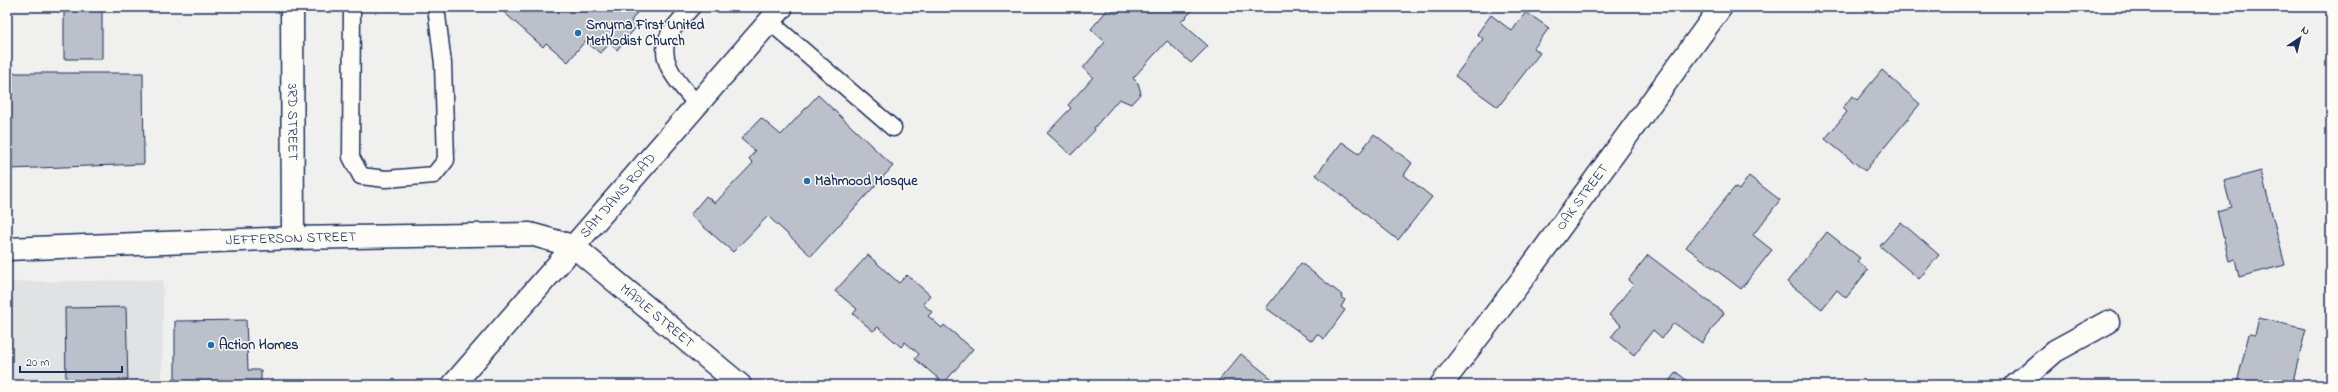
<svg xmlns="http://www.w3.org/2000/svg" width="2338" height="392" font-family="'Indie Flower',sans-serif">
<rect width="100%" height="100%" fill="#f0f0ee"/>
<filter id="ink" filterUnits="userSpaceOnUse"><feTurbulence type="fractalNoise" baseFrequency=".025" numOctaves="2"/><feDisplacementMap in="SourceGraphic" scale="8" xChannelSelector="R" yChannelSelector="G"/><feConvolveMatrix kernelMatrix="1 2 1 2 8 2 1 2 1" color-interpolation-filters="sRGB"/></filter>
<g filter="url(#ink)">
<path fill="#e0e2e3" d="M163,280L162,385H7V282Z"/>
<path fill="#bbc0ca" stroke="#1b2f5e" d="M64,7H102V59H64Z
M498,7H639L640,8L631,21L637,26L617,50L610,44L600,53L585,41L568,62L546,43L543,47Z
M1123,7H1196L1181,22L1208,46L1191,63L1167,41L1133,78L1138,83L1141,93L1131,104L1119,99L1094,128L1095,130L1071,155L1047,133L1071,108L1068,105L1093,77L1083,68L1105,42L1091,29L1109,8L1116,14Z
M1526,12L1549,28L1534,48L1540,53L1498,107L1455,76L1483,39L1477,34L1491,15L1512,31Z
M1882,70L1920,104L1865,171L1825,139L1847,112L1843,108L1852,96L1857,100Z
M10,73H143L144,164L9,169Z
M818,95L893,166L811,256L768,216L733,252L690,215L706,196L715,203L753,163L749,159L755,151L741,139L761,118L781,135Z
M1374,134L1412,163L1404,175L1432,197L1398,240L1316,175L1342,142L1359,154Z
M2261,171L2285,265L2239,277L2235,259L2229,261L2217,211L2231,207L2224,181Z
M1749,176L1780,200L1753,235L1772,250L1741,289L1686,247L1735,187L1739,190Z
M1901,222L1939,255L1919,279L1880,246Z
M1827,232L1860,258L1857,261L1868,270L1846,298L1837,290L1822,309L1787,282Z
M868,255L899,283L907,275L930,295L923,304L932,312L928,316L942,328L944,325L973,349L944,383L915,359L919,354L905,342L901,347L878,327L873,331L853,314L857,309L835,291Z
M1648,255L1724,313L1702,343L1674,323L1662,338L1653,330L1634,355L1611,337L1621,325L1609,315L1633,285L1628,280Z
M1301,263L1342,295L1341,297L1345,300L1341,307L1345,310L1324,339L1317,334L1312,341L1266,308Z
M126,307L128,385H66L65,308Z
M2259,318L2306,329L2292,385H2247L2237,383L2249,334L2255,335Z
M246,320L248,370H261V385H175V321Z
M1241,354L1275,381L1272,385H1215Z
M1676,372L1693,385H1666Z"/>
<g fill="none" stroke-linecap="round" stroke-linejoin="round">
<defs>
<path id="service" d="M352,7L351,157L361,176L386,179L434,175L446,160L443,64L436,7
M692,7C685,15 678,22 672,30C652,58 680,85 697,104
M769,21L893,128"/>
<g id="minor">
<path id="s1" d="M292,7L293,238"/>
<path id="s2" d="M7,249L293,238L530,234L573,246L740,385"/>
<path id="s3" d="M1441,385L1521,281L1721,7"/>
<path d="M2016,385L2055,351L2108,322"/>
</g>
<g id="tertiary">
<path id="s4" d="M453,385L782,7"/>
</g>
</defs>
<use href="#service" stroke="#1b2f5e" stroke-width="19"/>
<use href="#minor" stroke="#1b2f5e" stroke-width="25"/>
<use href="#tertiary" stroke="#1b2f5e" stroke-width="25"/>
<use href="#service" stroke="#fdfcf7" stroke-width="16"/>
<use href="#minor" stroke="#fdfcf7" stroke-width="22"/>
<use href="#tertiary" stroke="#fdfcf7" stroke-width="22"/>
</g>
</g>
<g fill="#1f6fb2" stroke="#fdfcf7" stroke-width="1.5">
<circle cx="578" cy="33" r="4"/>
<circle cx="807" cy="181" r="4"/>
<circle cx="211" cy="345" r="4"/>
</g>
<g text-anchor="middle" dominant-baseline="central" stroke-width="3" stroke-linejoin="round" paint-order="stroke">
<g font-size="14" font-weight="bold" fill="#1b2f5e" stroke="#fdfcf7" text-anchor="start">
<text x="586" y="25">Smyrna First United<tspan x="586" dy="16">Methodist Church</tspan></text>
<text x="815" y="181">Mahmood Mosque</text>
<text x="219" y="345">Action Homes</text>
</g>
<g font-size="14" fill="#1b2f5e" stroke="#fdfcf7">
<text stroke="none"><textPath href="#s1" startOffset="115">3RD STREET</textPath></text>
<text stroke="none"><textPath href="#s4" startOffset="251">SAM DAVIS ROAD</textPath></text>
<text stroke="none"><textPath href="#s3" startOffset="235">OAK STREET</textPath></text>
<text stroke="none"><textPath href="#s2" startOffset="284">JEFFERSON STREET</textPath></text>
<text stroke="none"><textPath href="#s2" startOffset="677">MAPLE STREET</textPath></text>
</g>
</g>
<rect width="2338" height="392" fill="none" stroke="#fdfcf7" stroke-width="24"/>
<rect x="12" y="12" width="2314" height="368" fill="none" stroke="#1b2f5e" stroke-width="1.5" filter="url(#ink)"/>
<g transform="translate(2300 38) rotate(35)" stroke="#fdfcf7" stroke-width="3" paint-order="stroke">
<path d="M0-3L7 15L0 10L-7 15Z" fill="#1b2f5e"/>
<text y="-6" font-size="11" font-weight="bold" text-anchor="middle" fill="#1b2f5e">N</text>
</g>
<path d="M20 366v6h102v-6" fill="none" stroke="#1b2f5e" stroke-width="2"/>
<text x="26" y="366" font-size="12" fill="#1b2f5e" stroke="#fdfcf7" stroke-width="3" paint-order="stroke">20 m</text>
</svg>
